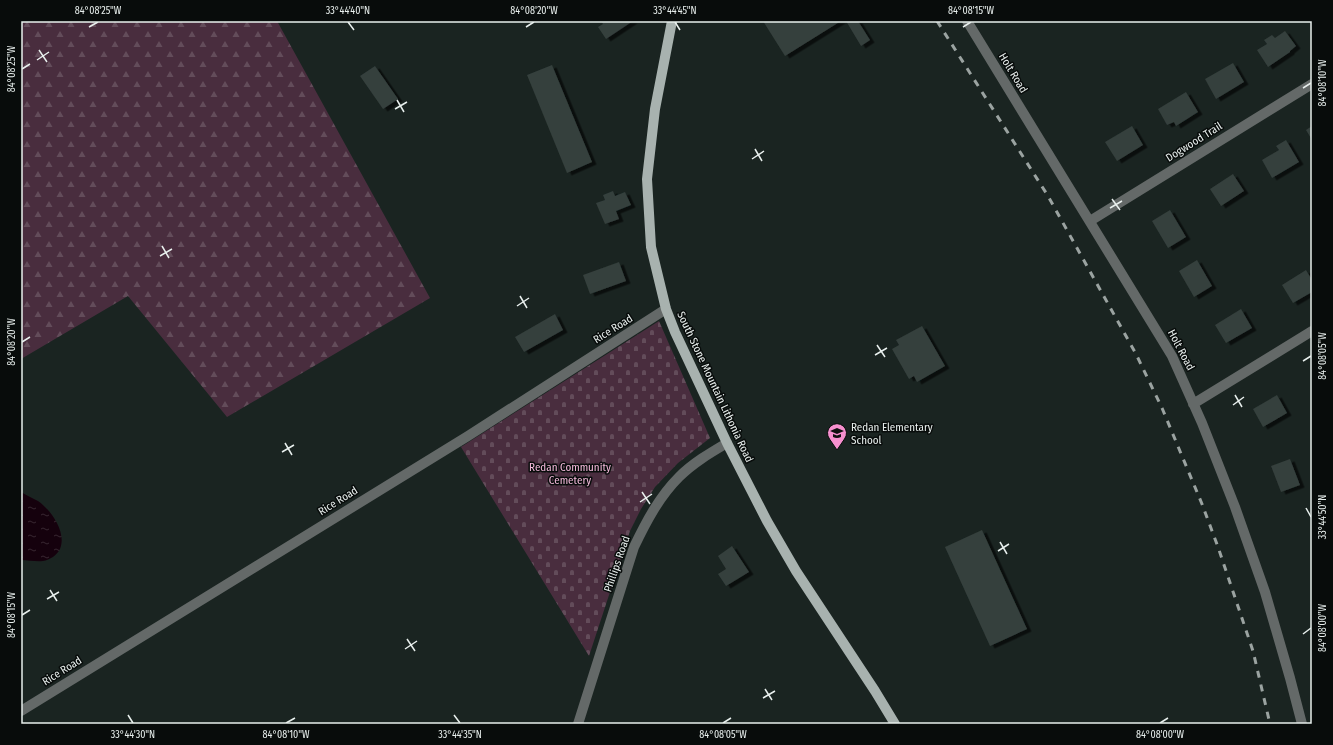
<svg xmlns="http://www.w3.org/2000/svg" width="1333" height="745" font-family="'Fira Sans Condensed',sans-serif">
<defs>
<pattern id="forest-firs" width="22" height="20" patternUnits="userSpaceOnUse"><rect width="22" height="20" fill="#492d3e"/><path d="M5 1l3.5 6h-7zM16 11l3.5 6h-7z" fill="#634c5a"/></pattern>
<pattern id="cemetery-stones" width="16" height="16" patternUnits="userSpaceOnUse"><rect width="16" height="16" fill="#492d3e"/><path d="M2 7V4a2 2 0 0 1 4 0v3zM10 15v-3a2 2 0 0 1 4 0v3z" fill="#634c5a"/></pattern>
<pattern id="water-ripples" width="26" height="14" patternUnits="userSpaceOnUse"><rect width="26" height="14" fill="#15010d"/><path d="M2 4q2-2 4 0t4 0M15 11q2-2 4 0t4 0" fill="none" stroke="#372631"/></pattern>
<filter id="shadow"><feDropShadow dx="4.5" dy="2.5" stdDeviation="0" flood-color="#0009"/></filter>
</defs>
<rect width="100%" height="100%" fill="#1a2421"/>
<path fill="url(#forest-firs)" d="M21,21H277L430,298L227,417L128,296L21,359Z"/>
<path fill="url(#cemetery-stones)" d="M659,321L710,438L678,463L655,487L641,509L630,531L589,656L461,447Z"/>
<path fill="url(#water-ripples)" d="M21,492C26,495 32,498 38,501C51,510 67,532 60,549C57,555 50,560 43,561C36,562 28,560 21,560Z"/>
<path fill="#343f3c" filter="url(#shadow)" d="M601,21H633L606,39L598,27L603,24Z
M763,21H841L785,56Z
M846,21H858L870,40L861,46Z
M1285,31L1296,46L1290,51V52L1268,67L1257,50L1267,44L1264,40L1272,35L1275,38Z
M1233,63L1244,82L1216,99L1205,79Z
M552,65L592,162L567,173L527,75Z
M375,66L398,99L383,109L360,76Z
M1186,92L1198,112L1176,126L1174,122L1167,125L1158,109Z
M1132,126L1143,145L1117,161L1105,142Z
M1312,126V140L1306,130Z
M1286,140L1299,162L1272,178L1262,160L1279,150L1276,146Z
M1233,174L1244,191L1221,206L1210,189Z
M613,191L615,196L625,192L631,205L616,211L619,219L605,224L596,203L605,200L603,195Z
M1170,210L1186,237L1168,248L1152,221Z
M1197,260L1212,286L1194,297L1179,271Z
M619,262L626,281L590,294L583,275Z
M1306,270L1312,280V292L1293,303L1282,285Z
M1241,309L1252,328L1226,343L1215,325Z
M555,314L563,330L524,352L515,337Z
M922,326L945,366L917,382L914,376L909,379L892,349L899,345L896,340Z
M1277,395L1287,413L1263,427L1253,409Z
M1290,459L1300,485L1281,492L1271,466Z
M982,530L1027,629L990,646L945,547Z
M732,546L749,572L726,586L718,574L726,569L718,556Z"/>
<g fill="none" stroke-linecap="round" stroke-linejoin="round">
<path stroke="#646968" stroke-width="10" d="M967,21L1172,356L1202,423L1235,507L1265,592L1290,678L1302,724
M1090,221L1312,84
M1193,404L1312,331
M21,711L468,436L666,309
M578,724L634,547C646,522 659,497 679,477C693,463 710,453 727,443"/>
<path stroke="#a8b2af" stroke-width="10" d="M672,21L655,109L647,179L651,247L666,309L675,332L727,443L767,521L796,571L875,691L895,724"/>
<path stroke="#9ba3a1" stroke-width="3" stroke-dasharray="7 7" stroke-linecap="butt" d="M937,21L1048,196L1136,354L1162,408L1202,504L1218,547L1253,651L1270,724"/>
</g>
<path fill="none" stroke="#e8efed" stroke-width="1.5" d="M348,22L354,30M675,22L680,30M89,27L98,22M526,27L534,22M963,27L971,22M39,50L47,62M37,60L49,52M22,69L30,64M1303,88L1311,83M397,100L404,112M395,109L407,102M755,149L762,161M752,159L764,151M1112,199L1120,210M1110,208L1122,201M162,246L169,258M160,256L172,249M520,296L527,308M517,306L529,298M22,342L30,337M877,345L885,357M875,355L887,348M1303,361L1311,356M1235,395L1242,407M1233,405L1244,397M285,443L292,455M282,452L294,445M642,492L650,504M640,502L652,494M1306,508L1311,517M1000,542L1007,554M998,551L1009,544M50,590L57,601M47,599L59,592M22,615L30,610M1303,634L1311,628M407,639L415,651M405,649L417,641M765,689L772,700M763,698L775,691M128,715L133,723M454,715L460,723M286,723L295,718M723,723L731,718M1160,723L1168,718"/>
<defs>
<symbol id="school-pin" viewBox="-11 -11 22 30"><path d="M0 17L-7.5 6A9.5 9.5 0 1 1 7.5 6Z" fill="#f790cf" stroke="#080c0b"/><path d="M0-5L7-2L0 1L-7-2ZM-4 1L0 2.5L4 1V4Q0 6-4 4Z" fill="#111"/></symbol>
</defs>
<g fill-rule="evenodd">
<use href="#school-pin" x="826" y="422" width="22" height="30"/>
</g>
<g text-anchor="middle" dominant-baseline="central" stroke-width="3" stroke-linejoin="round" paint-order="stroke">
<g font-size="11" fill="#e8efed" stroke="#080c0b">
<text transform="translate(1013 73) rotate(59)">Holt Road</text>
<text transform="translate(1194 142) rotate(-32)">Dogwood Trail</text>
<text transform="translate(613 329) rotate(-32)">Rice Road</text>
<text transform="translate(1181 350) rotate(62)">Holt Road</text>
<text transform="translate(715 387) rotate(65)">South Stone Mountain Lithonia Road</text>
<text transform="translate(338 501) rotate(-32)">Rice Road</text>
<text transform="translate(617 564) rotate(-71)">Phillips Road</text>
<text transform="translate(62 671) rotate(-32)">Rice Road</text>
</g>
<g font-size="11" fill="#e8efed" stroke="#080c0b" text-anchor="start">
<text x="851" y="427">Redan Elementary<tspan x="851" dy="13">School</tspan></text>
</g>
<g font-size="11" fill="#f4badb" stroke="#080c0b">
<text x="570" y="467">Redan Community<tspan x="570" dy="13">Cemetery</tspan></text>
</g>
</g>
<rect width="1333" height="745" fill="none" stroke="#080c0b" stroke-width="44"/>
<rect x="22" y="22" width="1289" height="701" fill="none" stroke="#e8efed" stroke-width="1.5"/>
<g font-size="10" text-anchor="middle" fill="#e8efed">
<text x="98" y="14">84°08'25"W</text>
<text x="348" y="14">33°44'40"N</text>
<text x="534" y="14">84°08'20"W</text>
<text x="675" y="14">33°44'45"N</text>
<text x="971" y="14">84°08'15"W</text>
<text transform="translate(11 69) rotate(-90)" y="4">84°08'25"W</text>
<text transform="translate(1322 83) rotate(-90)" y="4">84°08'10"W</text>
<text transform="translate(11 342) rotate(-90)" y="4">84°08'20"W</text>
<text transform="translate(1322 356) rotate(-90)" y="4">84°08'05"W</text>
<text transform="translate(1322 517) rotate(-90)" y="4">33°44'50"N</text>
<text transform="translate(11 615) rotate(-90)" y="4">84°08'15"W</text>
<text transform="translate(1322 628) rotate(-90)" y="4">84°08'00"W</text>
<text x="133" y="738">33°44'30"N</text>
<text x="286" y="738">84°08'10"W</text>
<text x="460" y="738">33°44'35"N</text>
<text x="723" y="738">84°08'05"W</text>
<text x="1160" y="738">84°08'00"W</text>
</g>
</svg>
